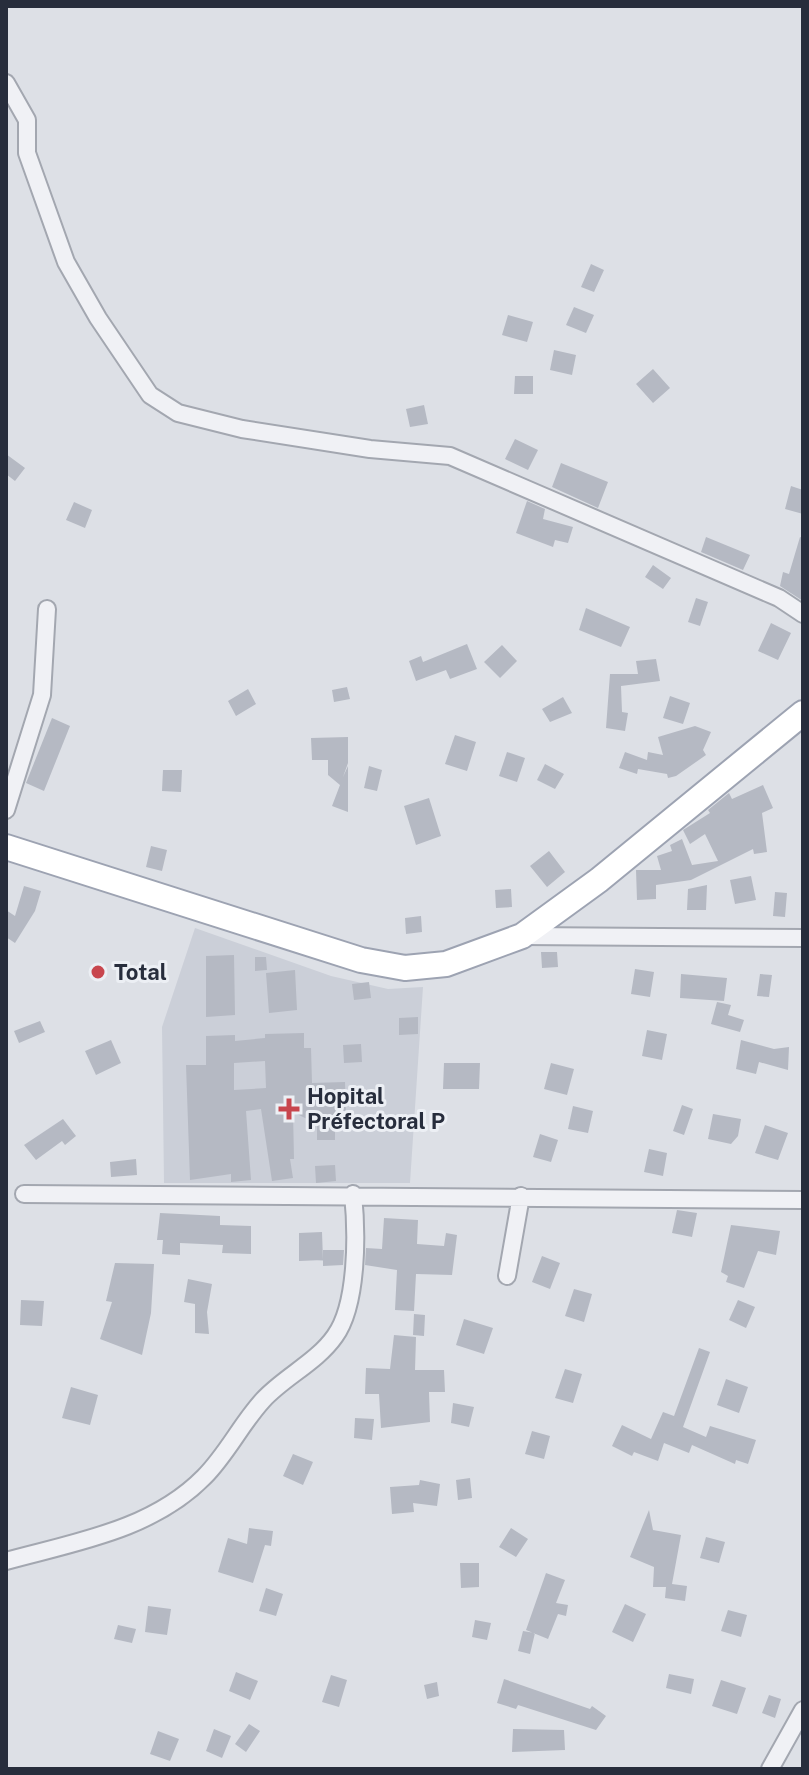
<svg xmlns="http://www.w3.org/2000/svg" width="809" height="1775" font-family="'Public Sans',sans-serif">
<rect width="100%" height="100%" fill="#dde0e6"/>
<path fill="#cbcfd8" d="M195,928L331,976L388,989L423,987L410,1183H164L162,1027Z"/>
<path fill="#b5b9c3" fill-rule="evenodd" d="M591,264L604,270L594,292L581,287Z
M574,307L594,315L586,333L566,325Z
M508,315L533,322L527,342L502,335Z
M554,350L576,355L572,375L550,370Z
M653,369L670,388L653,403L636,384Z
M515,376H533V394H514Z
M424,405L428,424L410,427L406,409Z
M515,439L538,450L528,470L505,459Z
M6,454L25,468L15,481L6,474Z
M561,463L608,482L598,508L552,487Z
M791,486L803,490V514L785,509Z
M527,501L545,509L543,519L573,527L568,543L555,540L553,547L516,533Z
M74,502L92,510L85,528L66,520Z
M706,537L750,555L743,570L701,552Z
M800,537L803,538V601L780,586L783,572L789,574Z
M653,565L671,578L663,589L645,577Z
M696,598L708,602L700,626L688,622Z
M586,608L630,627L621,647L579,630Z
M771,623L791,633L778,660L758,651Z
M467,644L477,669L450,679L446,670L416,681L409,661L421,656L423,662Z
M502,645L517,661L500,678L484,662Z
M656,659L660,681L621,686L622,712L628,713L625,731L606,728L610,674H638L636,661Z
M347,687L350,699L334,702L332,690Z
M248,689L256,704L236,716L228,701Z
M670,696L690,703L683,724L663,718Z
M563,697L572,713L550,722L542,709Z
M52,718L70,726L44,791L26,783Z
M695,726L711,732L703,750L706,755L676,776L668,778L667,774L638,769L637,774L619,768L625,752L647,760L648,752L663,755L658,737Z
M455,735L476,742L467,771L445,764Z
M348,737V763L343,777L348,766V812L332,806L340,785L328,775V760H312L311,738Z
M507,752L525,758L517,782L499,776Z
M545,764L564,774L555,789L537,780Z
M369,766L382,770L377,791L364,788Z
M163,770H182L181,792L162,791Z
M763,785L773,808L762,813L767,852L754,854L753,849L691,880L656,885V899L637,900L636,870H661L657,856L672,851L670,845L682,839L692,865L718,861L705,834L690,844L683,830L710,813L708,810L729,793L732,799Z
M429,798L441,836L416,845L404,806Z
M151,846L167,850L162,871L146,867Z
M549,851L565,872L547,887L530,866Z
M751,876L756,900L735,904L730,880Z
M707,885L706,910H687L688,889Z
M24,886L41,891L35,911L15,943L6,937V910L15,916Z
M511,889L512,907L496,908L495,890Z
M775,892L787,893L785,917L773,916Z
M421,916L422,932L406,934L405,918Z
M541,952H557L558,967L542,968Z
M234,955L235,1015L206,1017V956Z
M255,957H266L267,970L255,971Z
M635,969L654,972L650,997L631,994Z
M295,970L297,1010L269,1013L266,973Z
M681,974L727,978L724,1001L680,998Z
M760,974L772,975L769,997L757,996Z
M369,982L371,998L354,1000L352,984Z
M717,1002L731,1005L728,1015L744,1020L740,1032L711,1024Z
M418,1017V1034L399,1035V1018Z
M40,1021L45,1032L19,1043L14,1031Z
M647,1030L667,1034L662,1060L642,1056Z
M304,1033V1048H311L312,1083L345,1082L346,1118L335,1125V1140H317V1124L293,1112L294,1159H290L293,1178L272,1181L261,1109L246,1111L251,1180L231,1182V1174L190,1180L186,1065H206V1036L235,1035V1041L265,1038V1034ZM265,1061L266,1088L234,1090V1063Z
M111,1040L121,1063L96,1075L85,1051Z
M741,1040L774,1049L789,1047L788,1070L759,1062L756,1074L736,1069Z
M361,1044L362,1062L344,1063L343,1045Z
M444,1063H480L479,1089H443Z
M551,1063L574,1069L567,1095L544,1089Z
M682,1105L693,1109L684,1135L673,1131Z
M573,1106L593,1111L588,1133L568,1129Z
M713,1114L741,1119L738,1136L731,1144L708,1139Z
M63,1119L76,1136L65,1145L62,1141L36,1160L24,1145Z
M765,1125L788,1133L778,1160L755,1153Z
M540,1134L558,1140L551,1162L533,1157Z
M649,1149L667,1153L663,1176L644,1172Z
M136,1159L137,1175L111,1177L110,1162Z
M335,1165L336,1181L316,1183L315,1166Z
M677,1210L697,1213L692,1237L672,1233Z
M160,1213L220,1216V1225L251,1226V1254L222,1253L223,1245L180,1243V1255L162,1254L163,1240H157Z
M384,1218L418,1220L417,1244L444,1246L446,1233L457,1235L452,1275L416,1274L414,1311L395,1310L397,1270L365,1265L366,1248L382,1249Z
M731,1225L780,1231L776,1255L758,1251L744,1288L726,1282L728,1276L721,1272Z
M322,1232L323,1260L299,1261V1233Z
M323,1250H344L343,1265L323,1266Z
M542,1256L560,1263L550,1289L532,1282Z
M115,1263L154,1264L151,1313L142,1355L100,1339L112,1302L106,1301Z
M188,1279L212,1284L207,1312L209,1334L195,1333V1304L184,1302Z
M574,1289L592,1294L584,1322L565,1316Z
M21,1300L44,1301L42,1326L20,1325Z
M738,1300L755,1307L746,1328L729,1320Z
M414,1314L425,1315L424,1336L413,1335Z
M464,1319L493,1328L484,1354L456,1345Z
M394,1335L416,1337L415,1370H444L445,1392H429L430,1422L381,1428L379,1394H365L366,1368L390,1369Z
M699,1348L710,1352L683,1427L706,1437L710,1426L756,1440L748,1464L736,1460L735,1464L692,1445L689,1453L664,1443L658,1461L634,1452L632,1456L612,1446L622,1425L651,1439L663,1412L674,1416Z
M565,1369L582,1374L573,1403L555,1398Z
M726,1379L748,1387L739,1413L717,1405Z
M71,1387L98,1395L90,1425L62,1418Z
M453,1403L474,1407L469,1427L451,1423Z
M355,1418L374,1419L372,1440L354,1438Z
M532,1431L550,1436L544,1459L525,1454Z
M293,1454L313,1462L303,1485L283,1476Z
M470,1478L472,1498L458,1500L456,1480Z
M420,1480L440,1484L437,1506L413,1503L414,1512L392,1514L390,1487L419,1485Z
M649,1510L653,1530L681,1535L672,1584L687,1586L685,1601L665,1598L666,1587H653L654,1567L630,1557Z
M249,1528L273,1531L271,1546L265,1545L253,1583L218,1572L228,1538L247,1544Z
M511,1528L528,1539L516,1557L499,1547Z
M706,1537L725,1542L719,1563L700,1558Z
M460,1563H479V1587L461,1588Z
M546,1573L565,1580L556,1603L568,1605L566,1616L558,1614L548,1639L526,1630Z
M266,1588L283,1594L276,1616L259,1611Z
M625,1604L646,1614L633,1642L612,1632Z
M148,1606L171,1609L167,1635L145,1632Z
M728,1610L747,1615L741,1637L721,1631Z
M475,1620L491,1623L487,1640L472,1637Z
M118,1625L136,1629L132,1643L114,1639Z
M523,1631L535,1633L530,1654L518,1651Z
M236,1672L258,1681L250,1700L229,1691Z
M669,1674L694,1679L691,1694L666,1688Z
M331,1675L347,1680L339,1707L322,1702Z
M504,1679L590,1709L592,1706L606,1716L596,1730L518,1705L516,1709L497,1703Z
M721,1680L746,1688L737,1714L712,1706Z
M437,1682L439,1696L427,1699L424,1685Z
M769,1695L781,1699L775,1718L762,1713Z
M249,1724L260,1731L246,1752L235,1744Z
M214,1729L231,1736L222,1758L206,1751Z
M513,1729L564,1730L565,1750L512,1752Z
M158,1731L179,1739L170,1761L150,1754Z"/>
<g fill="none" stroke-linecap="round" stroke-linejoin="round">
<defs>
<path id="minor" d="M6,83L27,120V153L66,262L98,318L150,395L178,413L242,429L370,449L450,456L779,598L803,614
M6,810L42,695L47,609
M522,936L803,938
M24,1194L803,1200
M507,1276L521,1196
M6,1561C75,1542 152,1530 204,1477C227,1454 241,1424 263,1400C284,1377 317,1362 335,1336C358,1304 357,1232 353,1194
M770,1769L803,1710"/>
<path id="primary" d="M6,847L361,960L405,968L446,964L522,936L599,880L803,713"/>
</defs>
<use href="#minor" stroke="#a3a7b0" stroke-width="20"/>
<use href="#primary" stroke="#9da3b2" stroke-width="28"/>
<use href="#minor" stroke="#f0f1f5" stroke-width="16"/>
<use href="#primary" stroke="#fff" stroke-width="24"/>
</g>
<g fill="#c8464e" stroke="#eceff4" stroke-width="3">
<circle cx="98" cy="972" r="8"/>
<path d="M285 1097h8v8h8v8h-8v8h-8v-8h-8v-8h8z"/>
</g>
<g text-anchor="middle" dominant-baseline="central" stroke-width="6" stroke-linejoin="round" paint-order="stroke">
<g font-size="22" font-weight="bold" fill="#272d3c" stroke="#eceff4" text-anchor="start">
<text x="114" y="972">Total</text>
<text x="307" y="1096">Hopital<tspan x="307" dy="25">Préfectoral P</tspan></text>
</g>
</g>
<rect width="809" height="1775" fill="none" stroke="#272d3c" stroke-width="16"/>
</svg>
